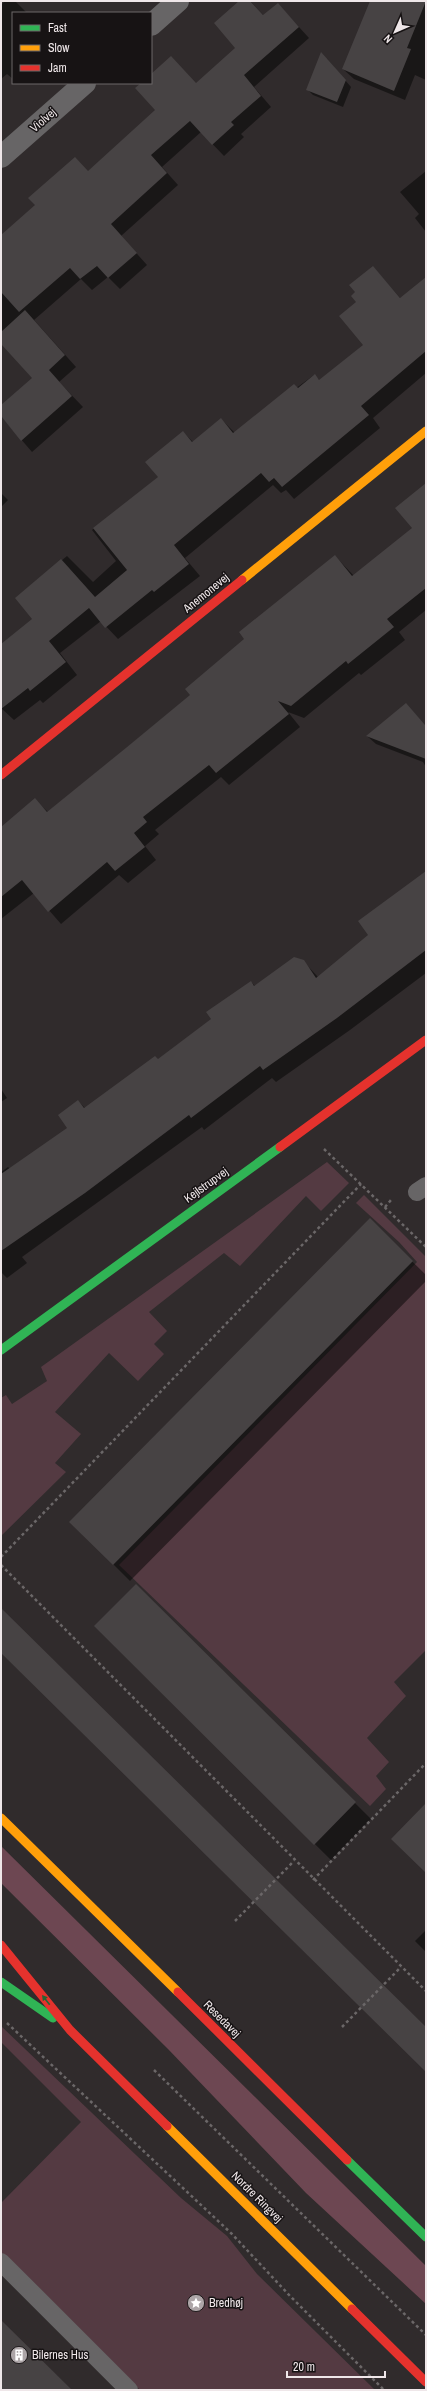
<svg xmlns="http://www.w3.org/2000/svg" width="427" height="2391" font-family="'Archivo Narrow',sans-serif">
<rect width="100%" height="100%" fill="#302b2c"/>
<path fill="#543a42" d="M327,1162L349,1183L321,1211L306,1196L240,1266L224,1253L149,1312L167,1331L154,1344L164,1354L138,1381L109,1353L55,1412L81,1434L55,1463L66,1472L1,1536V1398L6,1395L12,1404L47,1381L41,1367Z
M364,1195L426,1257V1650L394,1682L406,1696L367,1738L389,1762L376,1776L386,1789L370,1806L119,1565L417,1262L399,1242L356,1203Z
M1,2026L181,2198L227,2236L257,2274L375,2390H140L1,2254V2203L81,2122L1,2042Z"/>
<path fill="#6d4752" d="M1,1846L426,2266V2304L306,2193L168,2049L1,1883Z"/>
<path fill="#0007" d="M5,1H15L27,13H13V79L7,74L1,79V5Z
M240,1H250L264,16L278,4L309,38L254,87L271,107L241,134L244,137L224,156L201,132L162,167L178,185L121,236L147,265L120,289L108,277L92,290L81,279L34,320L76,367L59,382L83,407L32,452L1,416V406L33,378L1,343V236L88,172L157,110L142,83H151V75L196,84L237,48Z
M377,1H426V80L415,75L405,100L354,79L343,69Z
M327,59L351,87L343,107L313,95L307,89Z
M426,171V232L415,218L419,214L400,192Z
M373,267L401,299L426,279V373L373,418L380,428L294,499L286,490L281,493L273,485L185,558L200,576L118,639L101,621L60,653L77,675L43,703L40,700L14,720L1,708V645L34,619L16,598L67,556L93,582L116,561L92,530L159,477L183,432L193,442L221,419L235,433L314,375L320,381L364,345L356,292Z
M426,484V610L399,632L405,640L361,675L359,673L304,718L288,712L300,727L229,785L221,777L155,830L159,834L145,846L156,860L128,883L119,875L61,924L34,893L1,919V828L35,800L48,812L191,695L245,639L335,556L354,576L413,528Z
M1,493L8,500L1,507Z
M406,704L426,726V767L423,762L376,744L367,736Z
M426,872V973L350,1030L276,1082L272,1078L204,1130L202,1127L22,1257L27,1263L7,1278L1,1272V1172L8,1167L10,1169L69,1129L78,1101L85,1108L158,1060L212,1019L251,982L255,986L303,961L318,977L370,936Z
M1,1089L7,1098L1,1102Z
M370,1220L426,1275V1281L130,1581L71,1522Z
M136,1585L371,1819L331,1860L95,1626Z
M426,1930V1952L415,1941Z"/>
<path fill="#474344" d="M239,1H250L263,15L278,3L299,27L244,75L261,96L231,122L234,125L212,145L190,121L151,155L167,173L111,224L137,253L108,278L97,266L80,279L70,268L19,312L1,292V235L35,205L28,198L75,157L88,171L155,110L135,88L141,83H151V74L171,56L196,83L235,48L214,23Z
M370,1H426L407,48L411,49L394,91L342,69Z
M321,52L346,80L337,102L306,90Z
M373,266L400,298L426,277V351L361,406L369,415L282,487L274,478L269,482L261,473L174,545L189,564L154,592L152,590L105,628L89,608L49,641L66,662L30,691L28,688L1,709V644L32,619L15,598L61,559L95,597L127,570L93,528L158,477L145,462L183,431L192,442L221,418L233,433L294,384L298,388L315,374L319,380L363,345L339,316L356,302L351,296L355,292L349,285Z
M25,310L65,355L49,370L72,396L21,441L1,416V405L32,378L1,344V332Z
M426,483V588L387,619L394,627L348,664L346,661L291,706L278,701L289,714L216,773L209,765L143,817L147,822L134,833L145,847L115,871L107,862L48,912L22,880L1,897V827L35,798L47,812L127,747L190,695L185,689L244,639L239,632L335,555L352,576L412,528L395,508Z
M406,703L426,726V759L366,736Z
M426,871V950L337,1018L263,1070L260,1066L191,1118L189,1115L85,1193L1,1251V1174L67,1128L58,1115L78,1100L84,1108L155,1056L158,1059L211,1019L206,1012L251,981L254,986L294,957L304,960L316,978L368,935L358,921Z
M370,1218L413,1261L113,1565L69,1522Z
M136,1584L356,1802L314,1845L94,1626Z
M1,1608L426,2027V2072L1,1653Z
M426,1803V1873L391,1839Z
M1,2320L72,2390H1Z"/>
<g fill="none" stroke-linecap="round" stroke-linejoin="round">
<path stroke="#6b6768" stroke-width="2.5" stroke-dasharray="3 3" stroke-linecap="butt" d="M324,1149L426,1247
M385,1207L391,1200
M1,1557L361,1184
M1,1565L426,1991
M313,1880L426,1763
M235,1921L294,1861
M7,2023L232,2234L290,2296L384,2390
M342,2027L401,1967
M154,2070L426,2335"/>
<path stroke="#676566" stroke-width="18" d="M417,1192L426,1186
M1,2262L129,2390"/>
<path stroke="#676566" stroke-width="22" d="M151,25L178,1
M1,157L85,83"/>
<path stroke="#30b455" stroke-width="9" d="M1,1350L280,1147
M1,1982L53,2018
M347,2160L426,2237"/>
<path stroke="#ff9f0a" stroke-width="9" d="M242,580L426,431
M1,1818L178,1992
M167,2126L352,2309"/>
<path stroke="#e5322d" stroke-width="9" d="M1,775L242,580
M280,1147L426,1040
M1,1945L70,2030L167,2126
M178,1992L347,2160
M352,2309L426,2382"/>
</g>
<defs><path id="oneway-solid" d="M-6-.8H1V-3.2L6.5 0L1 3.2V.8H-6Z"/></defs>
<use fill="#246434" href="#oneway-solid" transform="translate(46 2000) rotate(-128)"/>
<defs>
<symbol id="sight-disc" viewBox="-11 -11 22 22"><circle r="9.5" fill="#aca5a7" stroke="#171314"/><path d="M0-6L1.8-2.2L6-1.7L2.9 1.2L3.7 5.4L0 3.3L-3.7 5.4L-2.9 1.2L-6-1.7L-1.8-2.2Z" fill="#fff"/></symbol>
<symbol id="building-disc" viewBox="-11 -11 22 22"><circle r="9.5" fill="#aca5a7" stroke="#171314"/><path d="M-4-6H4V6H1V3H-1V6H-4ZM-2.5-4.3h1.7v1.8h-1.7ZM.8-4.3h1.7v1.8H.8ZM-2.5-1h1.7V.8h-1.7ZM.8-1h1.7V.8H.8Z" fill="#fff"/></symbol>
</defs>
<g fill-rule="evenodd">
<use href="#sight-disc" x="186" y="2293" width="20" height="20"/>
<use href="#building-disc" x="9" y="2345" width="20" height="20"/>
</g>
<g text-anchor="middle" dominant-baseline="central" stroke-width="3" stroke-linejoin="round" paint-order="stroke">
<g font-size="12" fill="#efe7e9" stroke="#171314">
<text transform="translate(43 120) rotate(-41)">Violvej</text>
<text transform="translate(206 593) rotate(-39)">Anemonevej</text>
<text transform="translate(206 1185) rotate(-36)">Kejlstrupvej</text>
<text transform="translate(222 2019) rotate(45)">Resedavej</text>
<text transform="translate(257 2197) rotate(45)">Nordre Ringvej</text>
</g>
<g font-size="12" fill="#efe7e9" stroke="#171314" text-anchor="start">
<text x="209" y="2303">Bredhøj</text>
<text x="32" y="2355">Bilernes Hus</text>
</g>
</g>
<rect width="427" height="2391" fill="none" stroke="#efe7e9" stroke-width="4"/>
<rect x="12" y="12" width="140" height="72" fill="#171314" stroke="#6d6869"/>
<rect x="20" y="25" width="20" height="6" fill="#30b455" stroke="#6d6869"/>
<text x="48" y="32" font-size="12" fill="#efe7e9">Fast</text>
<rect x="20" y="45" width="20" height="6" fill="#ff9f0a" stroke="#6d6869"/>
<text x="48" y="52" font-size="12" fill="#efe7e9">Slow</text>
<rect x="20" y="65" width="20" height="6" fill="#e5322d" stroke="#6d6869"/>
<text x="48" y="72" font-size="12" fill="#efe7e9">Jam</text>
<g transform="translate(395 32) rotate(225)" stroke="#171314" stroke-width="3" paint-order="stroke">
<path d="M0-3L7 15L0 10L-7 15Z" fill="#efe7e9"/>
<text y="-6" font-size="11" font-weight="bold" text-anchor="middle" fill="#efe7e9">N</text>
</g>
<path d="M287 2371v6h98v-6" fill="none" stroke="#efe7e9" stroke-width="2"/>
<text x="293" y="2371" font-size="12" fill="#efe7e9" stroke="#171314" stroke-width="3" paint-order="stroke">20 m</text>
</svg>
